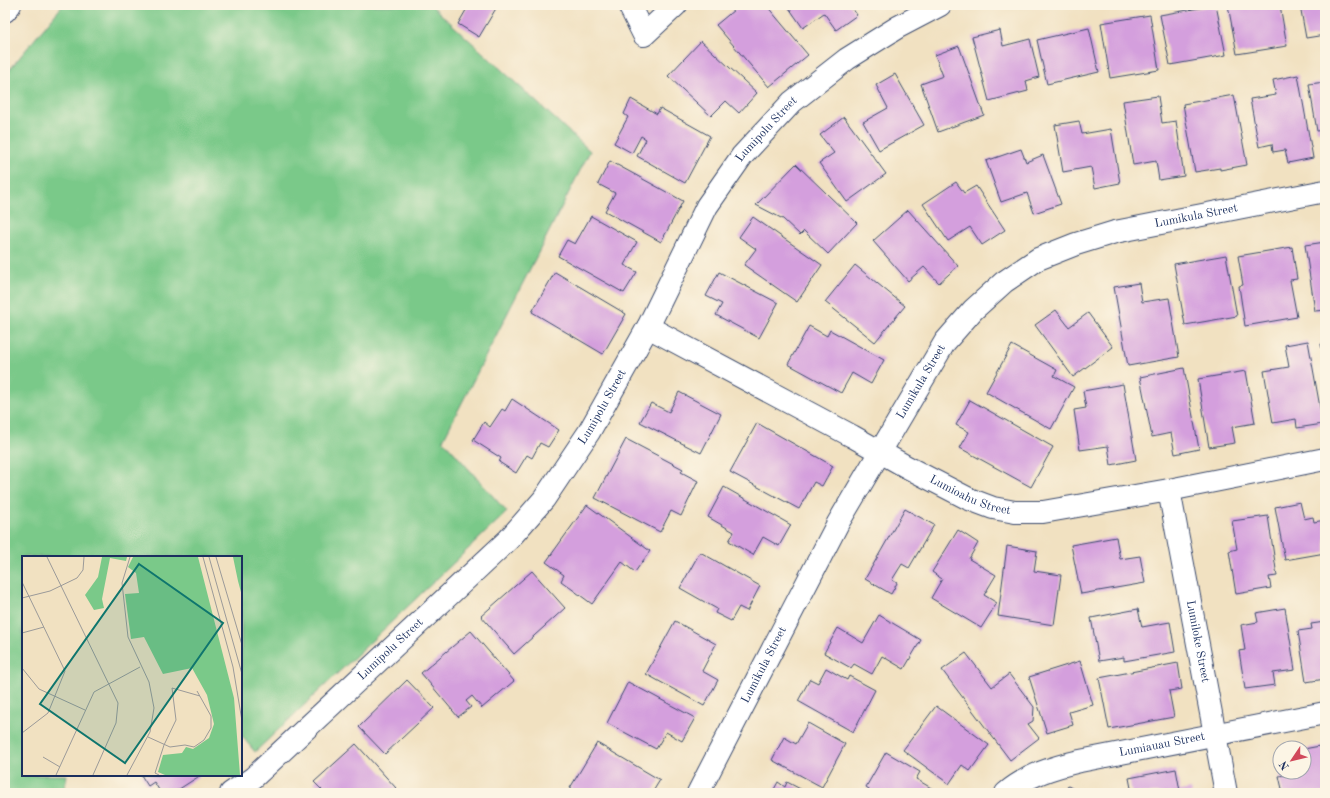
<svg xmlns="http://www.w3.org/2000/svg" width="1330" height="798" font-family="'Old Standard TT',serif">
<rect width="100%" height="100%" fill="#fcf5e5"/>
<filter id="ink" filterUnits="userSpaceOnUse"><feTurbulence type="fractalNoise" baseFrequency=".025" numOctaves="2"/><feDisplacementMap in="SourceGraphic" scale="8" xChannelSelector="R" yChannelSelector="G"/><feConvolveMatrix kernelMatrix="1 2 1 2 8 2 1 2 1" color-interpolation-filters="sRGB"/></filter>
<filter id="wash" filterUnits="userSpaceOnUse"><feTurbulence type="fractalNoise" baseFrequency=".012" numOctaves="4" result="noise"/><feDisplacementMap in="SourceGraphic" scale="16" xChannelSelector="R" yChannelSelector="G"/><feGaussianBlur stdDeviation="0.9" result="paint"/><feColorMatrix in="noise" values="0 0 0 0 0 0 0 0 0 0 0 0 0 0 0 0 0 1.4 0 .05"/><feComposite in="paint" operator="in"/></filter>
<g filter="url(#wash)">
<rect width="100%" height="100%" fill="#f1e1c1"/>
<path fill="#7ac989" stroke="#4a7c74" d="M63,5H431L590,151L443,440L507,512L255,752L241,735V557H23V775H67L64,793H5V75Z"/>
<g id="blocks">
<path fill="#d49fdd" d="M469,5H498L479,37L458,24Z
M740,5H766L808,55L769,87L716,25Z
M787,5H850L857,15L836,30L824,13L803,28Z
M1216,5L1226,55L1170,65L1160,15Z
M1228,5H1280L1287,46L1237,54Z
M1300,5H1325V35L1306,38Z
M1150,15L1159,70L1110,78L1101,23Z
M1089,28L1099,72L1047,84L1037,40Z
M1000,30L1003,46L1030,39L1039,77L1026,81L1028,91L989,101L972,37Z
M701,41L757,93L739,113L726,101L711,116L668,76Z
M959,46L984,115L938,132L921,84L943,76L935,55Z
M895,74L924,125L879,150L863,122L888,108L876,85Z
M1298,75L1313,158L1288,163L1285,150L1273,152L1272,144L1259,147L1250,99L1276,95L1273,80Z
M1325,82V130L1317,131L1309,84Z
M1234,95L1247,165L1220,170V168L1195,172L1183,104Z
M1158,96L1162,123L1176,121L1184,176L1159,180L1156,161L1133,165L1123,101Z
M631,99L657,114L660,108L710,136L685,183L637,156L646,139L641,136L632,153L614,143L628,117L624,114Z
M844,117L886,174L847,202L819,163L834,153L820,135Z
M1079,121L1082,134L1111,129L1120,183L1095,188L1091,167L1063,172L1055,125Z
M1021,149L1026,162L1043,155L1061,204L1034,213L1027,193L1001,202L986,161Z
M610,161L683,201L661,242L605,211L615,193L598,184Z
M796,164L857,223L828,254L804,231L800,235L783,219L756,205Z
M956,182L964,193L976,186L1005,230L982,245L970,227L948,241L923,204Z
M908,210L958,266L939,283L924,267L908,281L873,241Z
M591,216L637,242L624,265L637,272L624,293L558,256L567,240L575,244Z
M753,217L822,265L797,302L744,265L756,249L739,237Z
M1325,242V310L1315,311L1305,245Z
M1292,247L1297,279L1290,280L1297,317L1245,326L1239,286L1243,285L1238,256Z
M1226,255L1237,316L1185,325L1174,264Z
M855,265L905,306L875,342L825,302Z
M555,272L626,314L603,354L532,312Z
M719,272L778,303L759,338L716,315L722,304L706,296Z
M1139,283L1142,302L1169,298L1179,357L1128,366L1114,287Z
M1056,310L1069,327L1088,313L1113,347L1073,377L1035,325Z
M809,326L827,336L830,330L884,360L871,384L852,373L841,393L788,364Z
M1308,341L1323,424L1297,428L1296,419L1273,423L1264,371L1289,367L1285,345Z
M1325,343V362H1324L1321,344Z
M1012,345L1057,370L1054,376L1074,387L1051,429L986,392Z
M1184,368L1199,449L1175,454L1171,433L1152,437L1140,377Z
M1246,371L1255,423L1232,427L1235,443L1209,447L1198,379Z
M1123,384L1136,460L1111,465L1108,446L1080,450L1074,410L1086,408L1083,391Z
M679,392L721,414L701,453L640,422L651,403L669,412Z
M512,399L559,430L548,447L540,443L532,458L527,455L516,473L499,462L501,458L473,440L484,422L490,427L502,409L505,411Z
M970,400L1053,447L1031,487L960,448L969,432L956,425Z
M757,423L833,466L822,486L814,482L799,509L730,472Z
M626,439L683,469L681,472L698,481L681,516L671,511L660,532L595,498Z
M724,487L791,525L779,546L763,537L753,555L729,541L734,532L708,517Z
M1300,502L1304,519L1313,517L1314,522L1325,520V553L1285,560L1275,507Z
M587,505L650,551L635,572L622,562L592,604L561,581L564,575L546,562Z
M905,509L934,525L909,568L902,564L892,580L897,583L891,594L865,579Z
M1268,516L1277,576L1269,577L1271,588L1236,594L1229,551L1237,549L1232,521Z
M958,530L978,543L969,559L996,575L984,595L997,603L981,628L931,598L942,579L932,572Z
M1116,537L1120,559L1140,556L1145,583L1081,594L1071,545Z
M1007,546L1037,551L1034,571L1061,575L1054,625L998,616Z
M700,552L760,586L747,611L739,607L731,621L715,613L717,609L680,588Z
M532,571L565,608L514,654L481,616Z
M1285,608L1295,670L1273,673L1275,685L1245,689L1239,651L1245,650L1241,625L1258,622L1256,613Z
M1138,609L1142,627L1170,622L1175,652L1124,661V657L1099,661L1091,618Z
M879,615L921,640L904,669L882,656L872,674L854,664L851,668L824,653L838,628L863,643Z
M675,621L716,644L702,671L718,680L704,706L646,674Z
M1325,622V679L1306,682L1298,631L1312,629L1311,624Z
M471,631L514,681L482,708L472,696L466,701L471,707L458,717L421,673Z
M966,653L992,687L1009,674L1034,707L1033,721L1028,724L1039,738L1010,760L942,670Z
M1080,661L1093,705L1069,712L1073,725L1047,733L1029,677Z
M1178,663L1182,689L1169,691L1174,717L1109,729L1099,678Z
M826,668L847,680L849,676L875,690L853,732L798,701L810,679L818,683Z
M407,680L434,708L385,754L359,727Z
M628,682L695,718L682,741L666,732L656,749L607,723Z
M936,706L989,745L970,771L962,765L949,784L903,750Z
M808,723L845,744L822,787L772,760L784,737L796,744Z
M597,743L660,780L652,793H579L570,788Z
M356,744L396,788L390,793H319L322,790L314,782Z
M1325,745V793H1283L1279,776L1304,772V749Z
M886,752L920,772L916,779L938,792L937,793H867L869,789L866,787Z
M1176,769L1180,791L1191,789L1192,793H1132L1129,778Z
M141,775H201L173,793H161L154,782L148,786Z
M778,782L785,787L787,782L808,793H772Z
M1068,786L1081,793H1064Z"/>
</g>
</g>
<g filter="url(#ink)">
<use href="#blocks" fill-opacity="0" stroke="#3b4a6d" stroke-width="1"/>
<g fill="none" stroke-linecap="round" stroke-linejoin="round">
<defs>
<g id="minor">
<path d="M629,5L644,35L676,5"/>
<path id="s1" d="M648,327L852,436L907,467L969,499L993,508L1015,512H1043L1169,490L1325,459"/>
<path id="s2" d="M1169,490L1226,793"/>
<path id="s3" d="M231,793L253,778L509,539L544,499L589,432L648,327L707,206L742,156L792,102L847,59L898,27L940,5"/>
<path id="s4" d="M698,793L838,523L945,342L973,310L1004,282L1038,259L1076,244L1115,232L1325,191"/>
<path id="s5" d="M1006,793C1027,775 1054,767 1080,761L1325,713"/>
</g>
<path id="highway" d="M5,11L10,5"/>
</defs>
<use href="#minor" stroke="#3b4a6d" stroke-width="24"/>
<use href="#highway" stroke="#3b4a6d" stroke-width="24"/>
<use href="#minor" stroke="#fff" stroke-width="22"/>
<use href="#highway" stroke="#fff" stroke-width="22"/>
</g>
</g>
<g text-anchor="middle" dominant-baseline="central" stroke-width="3.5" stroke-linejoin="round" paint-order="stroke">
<g font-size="12" fill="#1b2f5e" stroke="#fcf5e5">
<text stroke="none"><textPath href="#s3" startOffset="863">Lumipolu Street</textPath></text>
<text stroke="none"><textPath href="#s4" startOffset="804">Lumikula Street</textPath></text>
<text stroke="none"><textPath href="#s4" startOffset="468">Lumikula Street</textPath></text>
<text stroke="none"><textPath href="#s3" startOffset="539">Lumipolu Street</textPath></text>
<text stroke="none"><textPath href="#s1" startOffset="364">Lumioahu Street</textPath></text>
<text stroke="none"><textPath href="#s2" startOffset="154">Lumiloke Street</textPath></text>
<text stroke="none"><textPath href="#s3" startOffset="215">Lumipolu Street</textPath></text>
<text stroke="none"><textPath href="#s4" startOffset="144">Lumikula Street</textPath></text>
<text stroke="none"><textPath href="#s5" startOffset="165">Lumiauau Street</textPath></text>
</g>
</g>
<g transform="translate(22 556)">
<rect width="220" height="220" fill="#f1e1c1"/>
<path d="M80,1H105L104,5L88,2L80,43L82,52L72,54L63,39L76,21ZM111,1H176L212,142L218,219H143L136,216L141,199L160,197L164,191L171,193L187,182L192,168L185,139L170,112L141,118L122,81L109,83L103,38L117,37L114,17L106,11ZM211,1H220V40L216,25Z" fill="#7ac989"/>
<path fill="none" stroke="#9b9a99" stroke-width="1" d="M25,1L96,147L94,167L71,219M181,1L211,111L220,165M187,1L220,118M194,1L220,89M0,26L43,115L26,157L0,177M0,42L28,35L55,22L61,14L62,1M0,77L22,71M0,112L17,133L63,154M126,181L148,191L163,189L172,191L182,184L189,172V160L175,135M21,201L38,211M34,219L72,136L118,111M105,219L128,176L132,152L127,126L106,81L100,27L108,1M137,219L133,217L142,189L154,164L150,132L178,140"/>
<path fill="#0f766e" fill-opacity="0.15" stroke="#0f766e" stroke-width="2" d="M117,8L201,67L103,207L18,148Z"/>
<rect width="220" height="220" fill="none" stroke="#1b2f5e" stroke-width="2"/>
</g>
<rect width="1330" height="798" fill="none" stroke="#fcf5e5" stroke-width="20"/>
<g transform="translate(1292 760) rotate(235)"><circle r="19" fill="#fcf5e5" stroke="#a2a6af"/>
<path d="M0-3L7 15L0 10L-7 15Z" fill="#d1495b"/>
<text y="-6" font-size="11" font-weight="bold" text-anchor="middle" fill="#1b2f5e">N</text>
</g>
</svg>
